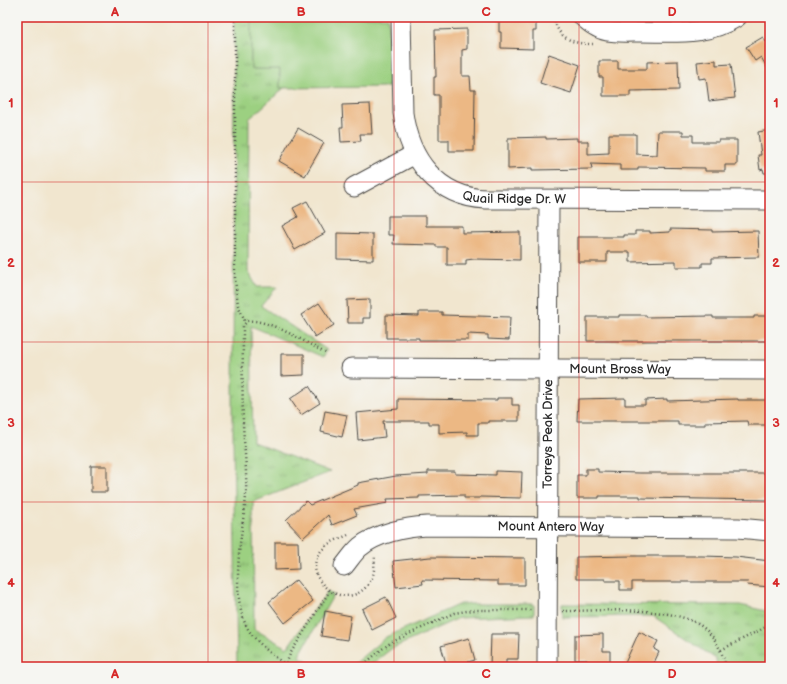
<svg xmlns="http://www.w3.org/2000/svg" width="787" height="684" font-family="'Balsamiq Sans',sans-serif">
<defs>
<pattern id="grass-tufts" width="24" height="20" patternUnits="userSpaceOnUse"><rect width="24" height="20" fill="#9cd081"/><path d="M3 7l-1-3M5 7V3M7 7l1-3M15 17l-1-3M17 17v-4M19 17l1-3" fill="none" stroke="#7fa96a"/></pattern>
</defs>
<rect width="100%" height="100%" fill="#f6f6f2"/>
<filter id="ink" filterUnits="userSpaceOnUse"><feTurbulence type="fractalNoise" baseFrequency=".025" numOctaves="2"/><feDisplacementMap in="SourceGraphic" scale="8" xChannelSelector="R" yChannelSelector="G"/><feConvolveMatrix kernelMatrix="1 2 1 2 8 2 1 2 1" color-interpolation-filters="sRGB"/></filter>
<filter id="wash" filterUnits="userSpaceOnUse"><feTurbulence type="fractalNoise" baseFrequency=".012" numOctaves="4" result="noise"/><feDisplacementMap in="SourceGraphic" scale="16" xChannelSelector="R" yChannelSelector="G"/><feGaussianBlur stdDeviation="0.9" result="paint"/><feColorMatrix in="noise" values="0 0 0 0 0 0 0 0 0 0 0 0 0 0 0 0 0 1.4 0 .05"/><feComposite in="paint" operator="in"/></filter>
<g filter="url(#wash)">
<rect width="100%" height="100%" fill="#f1e6cf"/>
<path fill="url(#grass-tufts)" stroke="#647e56" d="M234,17H251V69H280V88H284L249,119L248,271L257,287H277L261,306L327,350L323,357L251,326L253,442L330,472L253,502L254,629L287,648L328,591L334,594L299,656L318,667H237L233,440Z
M460,604H534V615L459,618L391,649L368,667H350L386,637Z
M562,604L740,605L770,612V667H717L716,659L653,616L562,617Z"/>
<path fill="#9cd081" stroke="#647e56" d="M251,17H388L389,87L280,88V69H251Z"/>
<g id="blocks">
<path fill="#ecb884" d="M499,17H536V31H533V49L501,48V32H499Z
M467,29V49L462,50V76H470L471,90H475L474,151H449V140H439V95H434V77H436L435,30Z
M763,37L766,42L770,40V73L761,57L755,61L746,47Z
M549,54L580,65L571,93L540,83Z
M716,60V65L731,64L735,98L709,101L706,78L699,79L697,62Z
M599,61H618V69H647V62L678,61L679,90L630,91V96H603V77H599Z
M370,104L372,134H360L361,141L341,142L340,127H343L342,105Z
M298,128L324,143L305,176L279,161Z
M770,130V173H764L763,169L760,170L758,155H761L758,132Z
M658,131H683V135H693V142H719V140H737V165H725V171H705V168L638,167V170H620V165L591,164L592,169L532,170V168L508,169V138L546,137V139L577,138V141H588V154L609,153V134H636V154L657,155Z
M307,201L325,233L295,250L282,226L298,217L293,208Z
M388,216H426V226H462V233L520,232V260L474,259L466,260V265H447V247H436V245L393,244L394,235H388Z
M670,229L712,230V232L758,231L759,257L712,258V263H702V267H676V261L630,262V252H607V262H578V237H624V235H635V231H650V233L670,232Z
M337,233L373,234V260L337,259Z
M370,299V318H363V323H348L347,300Z
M319,303L334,325L315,337L301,315Z
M419,312H442V315L510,317L509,340L488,339V335L468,334V340H419V338H386V315L419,316Z
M619,315H646V317L713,316V318H754V316H770V341H587V317H619Z
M281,354H304V375L281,376Z
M309,386L320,403L301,415L290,399Z
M497,398H512V405H519V421H488V423H478V435H467V432L439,433V424H429V421H383L385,437L358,440L356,413L398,409V399L497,400Z
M625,398V405H645V400L667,399V401L738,399V400H770V425H748L747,421L705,422V425H678V421H577L578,399Z
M325,411L347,415L342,437L321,432Z
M91,466H107V492H91Z
M586,469H598V472L640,473H770V500L640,498V496H599V498H577V475H586Z
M428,471H455V474L496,475V471L522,472L521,498L480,497V498H464V495L419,496V498L387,499L388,503L354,509L357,515L332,525L328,515L303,538L286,520L306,501L310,505L358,485V483L396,476L428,474Z
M275,542H298L299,569L275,570Z
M633,556H702L736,557L770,561V587L747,585L748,582H632V590H620V581H605V579H576V557Z
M430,557L525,558V585H498V581L422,580L423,584L396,587L393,561Z
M296,580L313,601L285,623L269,602Z
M386,597L396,618L372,630L362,609Z
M325,611L351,616L347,640L321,636Z
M639,632L658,641L654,649L659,652L652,667H633L625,663Z
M491,634H519L518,659H506V667H490Z
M603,634V651H610V667H588L587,660H575V635Z
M469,638L475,660L464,663L465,667H447L441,646Z"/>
</g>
</g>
<g filter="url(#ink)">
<use href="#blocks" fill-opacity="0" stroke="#494744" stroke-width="1"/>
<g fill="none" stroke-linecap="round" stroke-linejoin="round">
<defs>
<g id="minor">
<path id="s1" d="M401,17L403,113C409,159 437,197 486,199L770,200"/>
<path d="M583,17C590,23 597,29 607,31C617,33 630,32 641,32C675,32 707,36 737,17"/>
<path d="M354,187L415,154"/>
<path id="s2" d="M351,368L770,370"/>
<path id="s3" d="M344,566C349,560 354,552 360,547C376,533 407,527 427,526L738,528L770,531"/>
<path id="s4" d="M547,667L549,200"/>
</g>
</defs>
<use href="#minor" stroke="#494744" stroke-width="21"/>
<path stroke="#494744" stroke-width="2.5" stroke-dasharray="1 3" stroke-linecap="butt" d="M235,17V278L238,305L245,321
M308,17H317
M554,17C557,39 574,44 593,44
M348,535C340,539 330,541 324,548C294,575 348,620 371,580C375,573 374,564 375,556
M563,611C600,611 679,604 706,630C717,640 722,652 726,667
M721,650L770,625
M285,667L290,654L329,592
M289,667C275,657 253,641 246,625C234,602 238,555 242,529C243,517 246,505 246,493C247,469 244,446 243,423C242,391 243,358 243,326L247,321C268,318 309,344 327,354
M361,667L382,649L392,642L454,613L473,610H532"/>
<use href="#minor" stroke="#fff" stroke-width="19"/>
</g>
</g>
<path fill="none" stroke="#d62828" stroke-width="1" stroke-opacity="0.55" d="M208,17V667M394,17V667M579,17V667M17,182H770M17,342H770M17,502H770"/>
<g text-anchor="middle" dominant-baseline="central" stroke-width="4" stroke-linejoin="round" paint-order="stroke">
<g font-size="13" fill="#2b2b2b" stroke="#f6f6f2">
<text stroke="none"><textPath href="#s1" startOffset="255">Quail Ridge Dr. W</textPath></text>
<text stroke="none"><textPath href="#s2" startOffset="269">Mount Bross Way</textPath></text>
<text stroke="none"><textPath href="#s4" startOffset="233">Torreys Peak Drive</textPath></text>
<text stroke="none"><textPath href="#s3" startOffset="220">Mount Antero Way</textPath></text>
</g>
</g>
<rect width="787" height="684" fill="none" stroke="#f6f6f2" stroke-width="44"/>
<rect x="22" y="22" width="743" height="640" fill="none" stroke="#d62828" stroke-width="1.5"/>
<g font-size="13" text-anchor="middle" font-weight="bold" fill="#d62828">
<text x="115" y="16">A</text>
<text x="301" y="16">B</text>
<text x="486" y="16">C</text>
<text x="672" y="16">D</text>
<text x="11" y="107">1</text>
<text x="776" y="107">1</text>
<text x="11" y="267">2</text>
<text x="776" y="267">2</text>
<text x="11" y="427">3</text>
<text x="776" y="427">3</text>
<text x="11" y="587">4</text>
<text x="776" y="587">4</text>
<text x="115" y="678">A</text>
<text x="301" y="678">B</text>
<text x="486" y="678">C</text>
<text x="672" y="678">D</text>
</g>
</svg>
